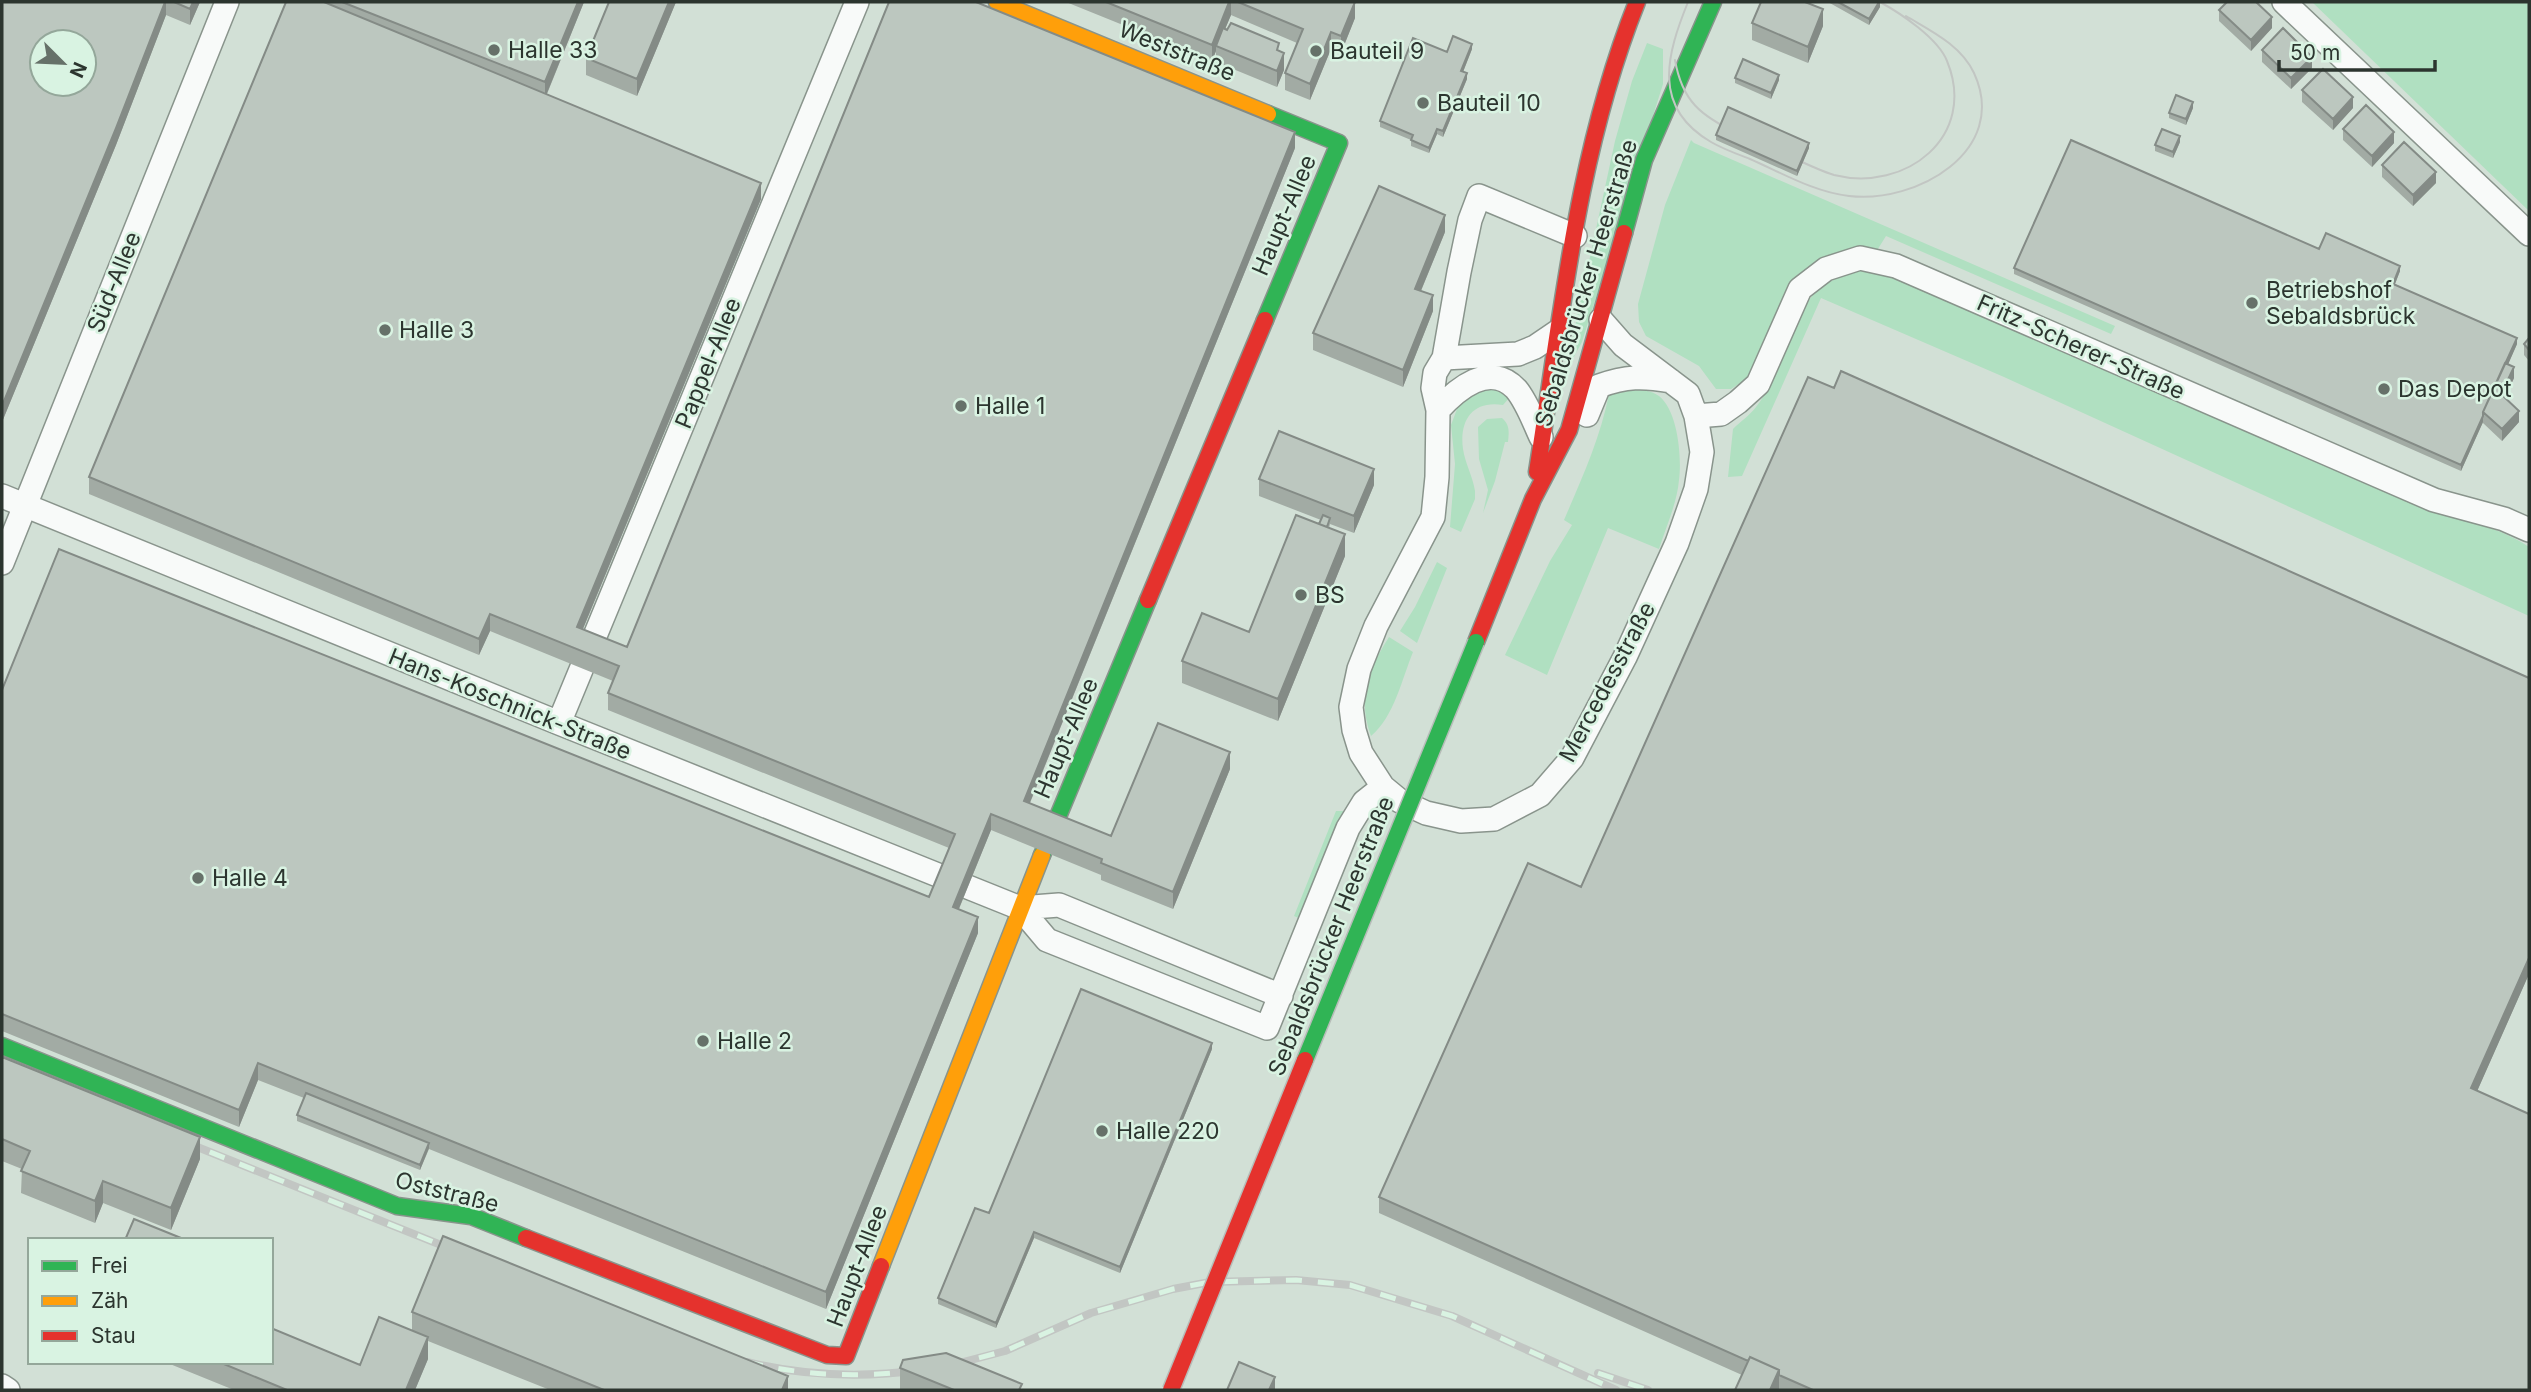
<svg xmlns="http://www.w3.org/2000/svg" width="2531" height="1392" font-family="Inter,sans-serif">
<rect width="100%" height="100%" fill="#d2e0d6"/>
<path fill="#b0e0c1" d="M2312,2H2529V211Z
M1647,43L1663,49V84L1582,342L1565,373L1615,141L1632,81Z
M1691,140L1694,143L2115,326L2111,334L1886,236L1876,252L1825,258L1748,378L1731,389H1716L1699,366L1646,336L1639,322L1638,304L1665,205Z
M1860,271L1884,274L1963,306L2441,515C2471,522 2503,529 2529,547V616L2004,377L1821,298L1742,476L1728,477L1733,429C1740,422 1750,415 1756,407C1796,356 1783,286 1860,271Z
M1487,387L1501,390L1510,397L1503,405C1473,400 1459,420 1463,449C1465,463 1473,477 1475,491V499L1461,532L1450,527L1455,464L1451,425L1460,401Z
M1628,390C1639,390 1649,389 1659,396C1678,411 1682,458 1679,480C1677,503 1666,527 1659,549L1608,528L1547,675L1505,655L1550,561L1572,525L1564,520C1582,478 1600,439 1609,394Z
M1502,418C1510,425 1509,432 1508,442H1505L1495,481L1483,513L1488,490L1479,459L1478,427L1487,419Z
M1437,562L1447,568L1417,643L1400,631L1415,607Z
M1389,637L1413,652C1402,679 1394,717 1371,736C1357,698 1368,670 1389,637Z
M1336,811H1346L1301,919L1294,916Z"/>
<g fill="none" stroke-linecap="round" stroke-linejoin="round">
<defs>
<path id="street" d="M2284,2L2529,234
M1575,236L1479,196L1470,220L1459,272L1444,358L1435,373L1433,388L1438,410L1437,477L1433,517L1376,626L1359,669L1351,707L1354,730L1361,753L1383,787L1400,801L1426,813L1461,821L1494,819L1540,795L1572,758L1625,657L1677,543L1696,489L1702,452L1696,416L1688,394L1623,345L1601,320
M1444,358L1518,354L1535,347L1560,330
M1438,410C1457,389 1490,361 1516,389C1527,402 1534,422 1541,437
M1587,415L1599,386C1626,376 1643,376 1671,381
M1696,416L1721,414L1738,402L1758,384L1800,289L1826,269L1860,258L1896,266L2434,500L2504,519L2529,530
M2,496L559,723L1020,908L1059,905L1281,996
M2,563L227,2
M559,723L857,2
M1020,908L1047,940L1267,1028L1348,828L1364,802L1383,787
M2,1386L8,1390"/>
<path id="fast" d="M1624,233L1644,160L1713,2
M1265,320L1339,143L1268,114
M1042,855L1148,600
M2,1046L397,1206L471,1216L526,1238"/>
<path id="slow" d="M997,2L1268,114
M881,1266L1042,855"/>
<path id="jam" d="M1537,472C1562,314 1577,152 1637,2
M1148,600L1265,320
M1476,642L1533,499L1569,430L1624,233
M526,1238L827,1355L846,1356L881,1266"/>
</defs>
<use href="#street" stroke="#89948c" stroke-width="26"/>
<use href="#fast" stroke="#89948c" stroke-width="19"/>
<use href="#slow" stroke="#89948c" stroke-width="19"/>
<use href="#jam" stroke="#89948c" stroke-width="19"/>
<use href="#street" stroke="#f8faf9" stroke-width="23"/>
<use href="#fast" stroke="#30b455" stroke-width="16"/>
<use href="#slow" stroke="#ff9f0a" stroke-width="16"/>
<use href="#jam" stroke="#e5322d" stroke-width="16"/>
<path stroke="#c2c6c3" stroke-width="2" d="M1688,2C1667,54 1651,107 1711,142C1723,149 1737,154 1750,159C1782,173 1814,192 1849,196C1916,204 2010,151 1974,73C1961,45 1931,31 1906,16
M1675,60C1682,101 1701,116 1737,133
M1785,154C1800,161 1818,170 1834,175C1906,193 1978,136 1947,61C1938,38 1900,13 1880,2"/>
<defs>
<path id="rail" d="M180,1140L456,1251
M747,1362C804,1376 862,1378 921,1370
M948,1366L1005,1351L1091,1313L1173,1289L1210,1282L1296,1280L1350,1285L1452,1316L1616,1390
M1598,1373L1648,1390"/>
</defs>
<use href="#rail" stroke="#c2c6c3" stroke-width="8"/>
<use href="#rail" stroke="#d9f3e2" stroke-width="5" stroke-dasharray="16" stroke-linecap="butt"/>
<defs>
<path id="fast-bridge" d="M1305,1060L1476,642"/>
<path id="jam-bridge" d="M1171,1390L1305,1060"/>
</defs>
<use href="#fast-bridge" stroke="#b6bcb8" stroke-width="19" stroke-linecap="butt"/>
<use href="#jam-bridge" stroke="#b6bcb8" stroke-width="19" stroke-linecap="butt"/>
<use href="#fast-bridge" stroke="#30b455" stroke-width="16"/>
<use href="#jam-bridge" stroke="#e5322d" stroke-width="16"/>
</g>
<path fill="#a2aba4" d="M2,2H200L190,25L166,15L116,145L2,422Z
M286,2H584L547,94L761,199L583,629L627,647L1295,148L1030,803L1111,836L1230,769L1173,909L1101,880V875L991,830L959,909L978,933L826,1309L429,1149L420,1170L297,1121V1115L304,1098L258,1080L239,1127L2,1031V690L929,897L949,848L608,710V693L613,681L490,631L479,655L89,494V477Z
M609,2H676L637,96L586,75V58Z
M1066,2H1355V18L1341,53L1331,49L1310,100L1285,90V73L1297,43L1231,15L1225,29L1279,51L1284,70L1277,87L1216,62V51L1212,61Z
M1828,2H1880V7L1869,25Z
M2219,10L2272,28L2251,51L2219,21Z
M1752,23L1823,26L1808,63L1752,40Z
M1472,49L1463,72L1467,79L1443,137L1437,134L1429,153L1411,146V140L1380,127V121L1447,52Z
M2262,50L2312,68L2291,89L2262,62Z
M1735,78L1779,80L1771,99L1735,83Z
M2302,90L2353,108L2333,130L2302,102Z
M2193,108L2186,125L2169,118V113Z
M2343,129L2394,143L2372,167L2343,140Z
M1716,135L1809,148L1797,176L1716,140Z
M2180,142L2173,158L2155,151V145Z
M2382,165L2436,183L2413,206L2382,177Z
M1445,232L1421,291L1433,311L1403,387L1313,350V333Z
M2319,249L2400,271L2395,284L2517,344L2508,364L2514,378L2505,398L2519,422L2502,441L2483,423V422L2461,471L2014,274V268Z
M2529,338V361L2524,355V344Z
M1834,388L2529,678V974L2477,1091L2529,1390H1735L1742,1375L1379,1213V1197L1581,887Z
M1259,479L1374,485L1354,533L1330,524L1329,528L1345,556L1278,721L1182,683V661L1249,632L1319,524L1321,520L1259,496Z
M1212,1049L1120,1273L1034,1238L996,1328L938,1304V1298L989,1213Z
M2,1057L200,1159L171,1230L103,1203L95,1223L21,1193L22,1169L2,1161Z
M412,1312L788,1390H550L428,1341V1359L415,1390H234L165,1362H271L360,1365L412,1331Z
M900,1368L1022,1390H900Z"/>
<path fill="#848b86" d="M165,2H166V15L116,145L2,422V406Z
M193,2H200L190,25V9Z
M578,2H584L545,98V82Z
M669,2H676L637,96V79Z
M1229,2H1231V15L1218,46H1216V51L1212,61V45Z
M1355,2V18L1341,53V36Z
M1880,2V7L1869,25V19Z
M1823,9V26L1808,63V47Z
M2272,17V28L2251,51V40Z
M1331,32V49L1310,100V84Z
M1472,44V49L1461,77V71Z
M1284,53V70L1277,87V71Z
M2312,57V68L2291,89V78Z
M1467,73V79L1443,137V131Z
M1779,75V80L1771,99V93Z
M2353,97V108L2333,130V119Z
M2193,102V108L2186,125V119Z
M1437,129V134L1429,153V148Z
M1295,132V148L1024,817V801Z
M2394,132V143L2372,167V156Z
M2180,136V142L2173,158V152Z
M1809,143V148L1797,176V171Z
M2436,172V183L2413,206V195Z
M761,183V199L577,643V627Z
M1445,215V232L1415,305V289Z
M2400,266V271L2393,289V284Z
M1433,295V311L1403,387V370Z
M2517,338V344L2486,415L2484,413Z
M2514,367V378L2501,406V394Z
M2519,411V422L2502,441V429Z
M2483,416V422L2461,471V465Z
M1374,469V485L1354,533V516Z
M1345,534V556L1278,721V699Z
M490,614V631L479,655V639Z
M1230,752V769L1173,909V892Z
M991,814V830L953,923V907Z
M978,917V933L826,1309V1292Z
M2529,958V974L2471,1105V1088Z
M1212,1043V1049L1120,1273V1267Z
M258,1063V1080L239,1127V1110Z
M200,1137V1159L171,1230V1208Z
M429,1143V1148L420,1170V1165Z
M103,1181V1203L95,1223V1201Z
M1034,1232V1238L996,1328V1323Z
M428,1337V1359L415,1390H406Z
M1779,1370V1390H1770Z
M788,1376V1390H782Z
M1275,1377V1390H1269Z"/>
<path fill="#bcc7bf" stroke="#848b86" stroke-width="2" fill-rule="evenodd" d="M2,2H165L116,128L2,406ZM42,42H84V84H42Z
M174,2H193L190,9Z
M286,2H324L761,183L577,627L627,647L889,2H976L1295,132L1024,801L1111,836L1158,723L1230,752L1173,892L1101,863L1102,859L991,814L953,907L978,917L826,1292L258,1063L239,1110L2,1014V690L59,549L929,897L955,834L608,693L619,666L490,614L479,639L89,477Z
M342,2H578L545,82Z
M609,2H669L637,79L586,58Z
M1106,2H1229L1212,45Z
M1238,2H1355L1341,36L1331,32L1310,84L1285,73L1303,29Z
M1761,2H1805L1823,9L1808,47L1752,23Z
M1838,2H1879L1869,19Z
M2227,2H2256L2272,17L2251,40L2219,10Z
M1231,23L1279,43L1277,50L1284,53L1277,71L1216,46L1223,28L1227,30Z
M2283,28L2312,57L2291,78L2262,50Z
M1453,36L1472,44L1461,71L1467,73L1443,131L1437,129L1429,148L1411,140L1413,135L1380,121L1413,38L1447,52Z
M1743,59L1779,75L1771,93L1735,78Z
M2323,69L2353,97L2333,119L2302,90Z
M2176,95L2193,102L2186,119L2169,113Z
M2366,105L2394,132L2372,156L2343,129Z
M1728,107L1809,143L1797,171L1716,135Z
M2162,129L2180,136L2173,152L2155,145Z
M2071,140L2319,249L2326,233L2400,266L2393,284L2517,338L2483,412V416L2461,465L2014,268Z
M2404,142L2436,172L2413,195L2382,165Z
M1379,186L1445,215L1415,289L1433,295L1403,370L1313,333Z
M2529,338V350L2524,344Z
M2505,363L2514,367L2501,394L2519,411L2502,429L2483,412Z
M1841,371L2529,678V958L2471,1088L2529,1114V1390H1813L1779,1375V1370L1750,1357L1748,1361L1379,1197L1528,863L1581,887L1808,377L1834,388Z
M1279,431L1374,469L1354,516L1259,479Z
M1296,515L1345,534L1278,699L1182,661L1202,613L1249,632Z
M1323,515L1330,518L1327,527L1319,524Z
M1081,989L1212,1043L1120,1267L1034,1232L996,1323L938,1298L975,1208L989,1213Z
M2,1057L200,1137L171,1208L103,1181L95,1201L21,1171L30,1151L2,1139Z
M306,1093L429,1143L420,1165L297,1115Z
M134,1219L186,1240H125Z
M443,1236L788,1376L782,1390H604L412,1312Z
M379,1317L428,1337L406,1390H287L219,1362H271V1328L360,1365Z
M946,1353L1022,1384L1019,1390H954L900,1368L903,1360Z
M1750,1357L1779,1370L1770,1390H1735Z
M1239,1362L1275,1377L1269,1390H1227Z"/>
<g fill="#667169" stroke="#d9f3e2" stroke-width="2.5">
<circle cx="494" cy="50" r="7"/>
<circle cx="1316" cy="51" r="7"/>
<circle cx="1423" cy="103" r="7"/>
<circle cx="2252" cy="303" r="7"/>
<circle cx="385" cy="330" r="7"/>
<circle cx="2384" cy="389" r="7"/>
<circle cx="961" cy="406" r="7"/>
<circle cx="1301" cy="595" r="7"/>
<circle cx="198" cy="878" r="7"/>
<circle cx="703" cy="1041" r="7"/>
<circle cx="1102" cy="1131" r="7"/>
</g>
<g text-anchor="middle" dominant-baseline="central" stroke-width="5" stroke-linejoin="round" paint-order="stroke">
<g font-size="23" fill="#2c352f" stroke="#d9f3e2" text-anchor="start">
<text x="508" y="50">Halle 33</text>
<text x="1330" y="51">Bauteil 9</text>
<text x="1437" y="103">Bauteil 10</text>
<text x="2266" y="290">Betriebshof<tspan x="2266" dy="26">Sebaldsbrück</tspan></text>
<text x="399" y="330">Halle 3</text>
<text x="2398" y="389">Das Depot</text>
<text x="975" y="406">Halle 1</text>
<text x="1315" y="595">BS</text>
<text x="212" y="878">Halle 4</text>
<text x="717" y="1041">Halle 2</text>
<text x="1116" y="1131">Halle 220</text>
</g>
<g font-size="23" fill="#2c352f" stroke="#d9f3e2">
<text transform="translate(1177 51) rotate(22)">Weststraße</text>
<text transform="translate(1284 215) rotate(-67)">Haupt-Allee</text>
<text transform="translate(114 282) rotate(-68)">Süd-Allee</text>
<text transform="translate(1586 283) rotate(-73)">Sebaldsbrücker Heerstraße</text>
<text transform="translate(2081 347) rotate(24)">Fritz-Scherer-Straße</text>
<text transform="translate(708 363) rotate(-68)">Pappel-Allee</text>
<text transform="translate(1607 682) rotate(-62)">Mercedesstraße</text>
<text transform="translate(510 704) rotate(22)">Hans-Koschnick-Straße</text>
<text transform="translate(1066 738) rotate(-67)">Haupt-Allee</text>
<text transform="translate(1331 936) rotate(-68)">Sebaldsbrücker Heerstraße</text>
<text transform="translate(447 1192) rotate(14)">Oststraße</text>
<text transform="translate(857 1266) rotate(-69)">Haupt-Allee</text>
</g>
</g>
<rect width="2531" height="1392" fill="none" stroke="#2c352f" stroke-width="7"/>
<rect x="28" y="1238" width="245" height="126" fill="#d9f3e2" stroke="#94a79a" stroke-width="2"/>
<rect x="42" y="1261" width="35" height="10" fill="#30b455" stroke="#94a79a" stroke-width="2"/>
<text x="91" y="1273" font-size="21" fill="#2c352f">Frei</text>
<rect x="42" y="1296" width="35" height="10" fill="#ff9f0a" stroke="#94a79a" stroke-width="2"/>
<text x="91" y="1308" font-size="21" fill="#2c352f">Zäh</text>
<rect x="42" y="1331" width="35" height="10" fill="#e5322d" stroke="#94a79a" stroke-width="2"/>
<text x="91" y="1343" font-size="21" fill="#2c352f">Stau</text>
<g transform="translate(63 63) rotate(114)"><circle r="33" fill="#d9f3e2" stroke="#94a79a" stroke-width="2"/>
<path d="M0-5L12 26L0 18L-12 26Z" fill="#667169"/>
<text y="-10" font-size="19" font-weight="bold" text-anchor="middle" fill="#2c352f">N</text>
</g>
<path d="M2279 60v10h156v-10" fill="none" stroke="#2c352f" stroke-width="3.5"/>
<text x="2290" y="60" font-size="21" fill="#2c352f" stroke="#d9f3e2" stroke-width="5" paint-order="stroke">50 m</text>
</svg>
